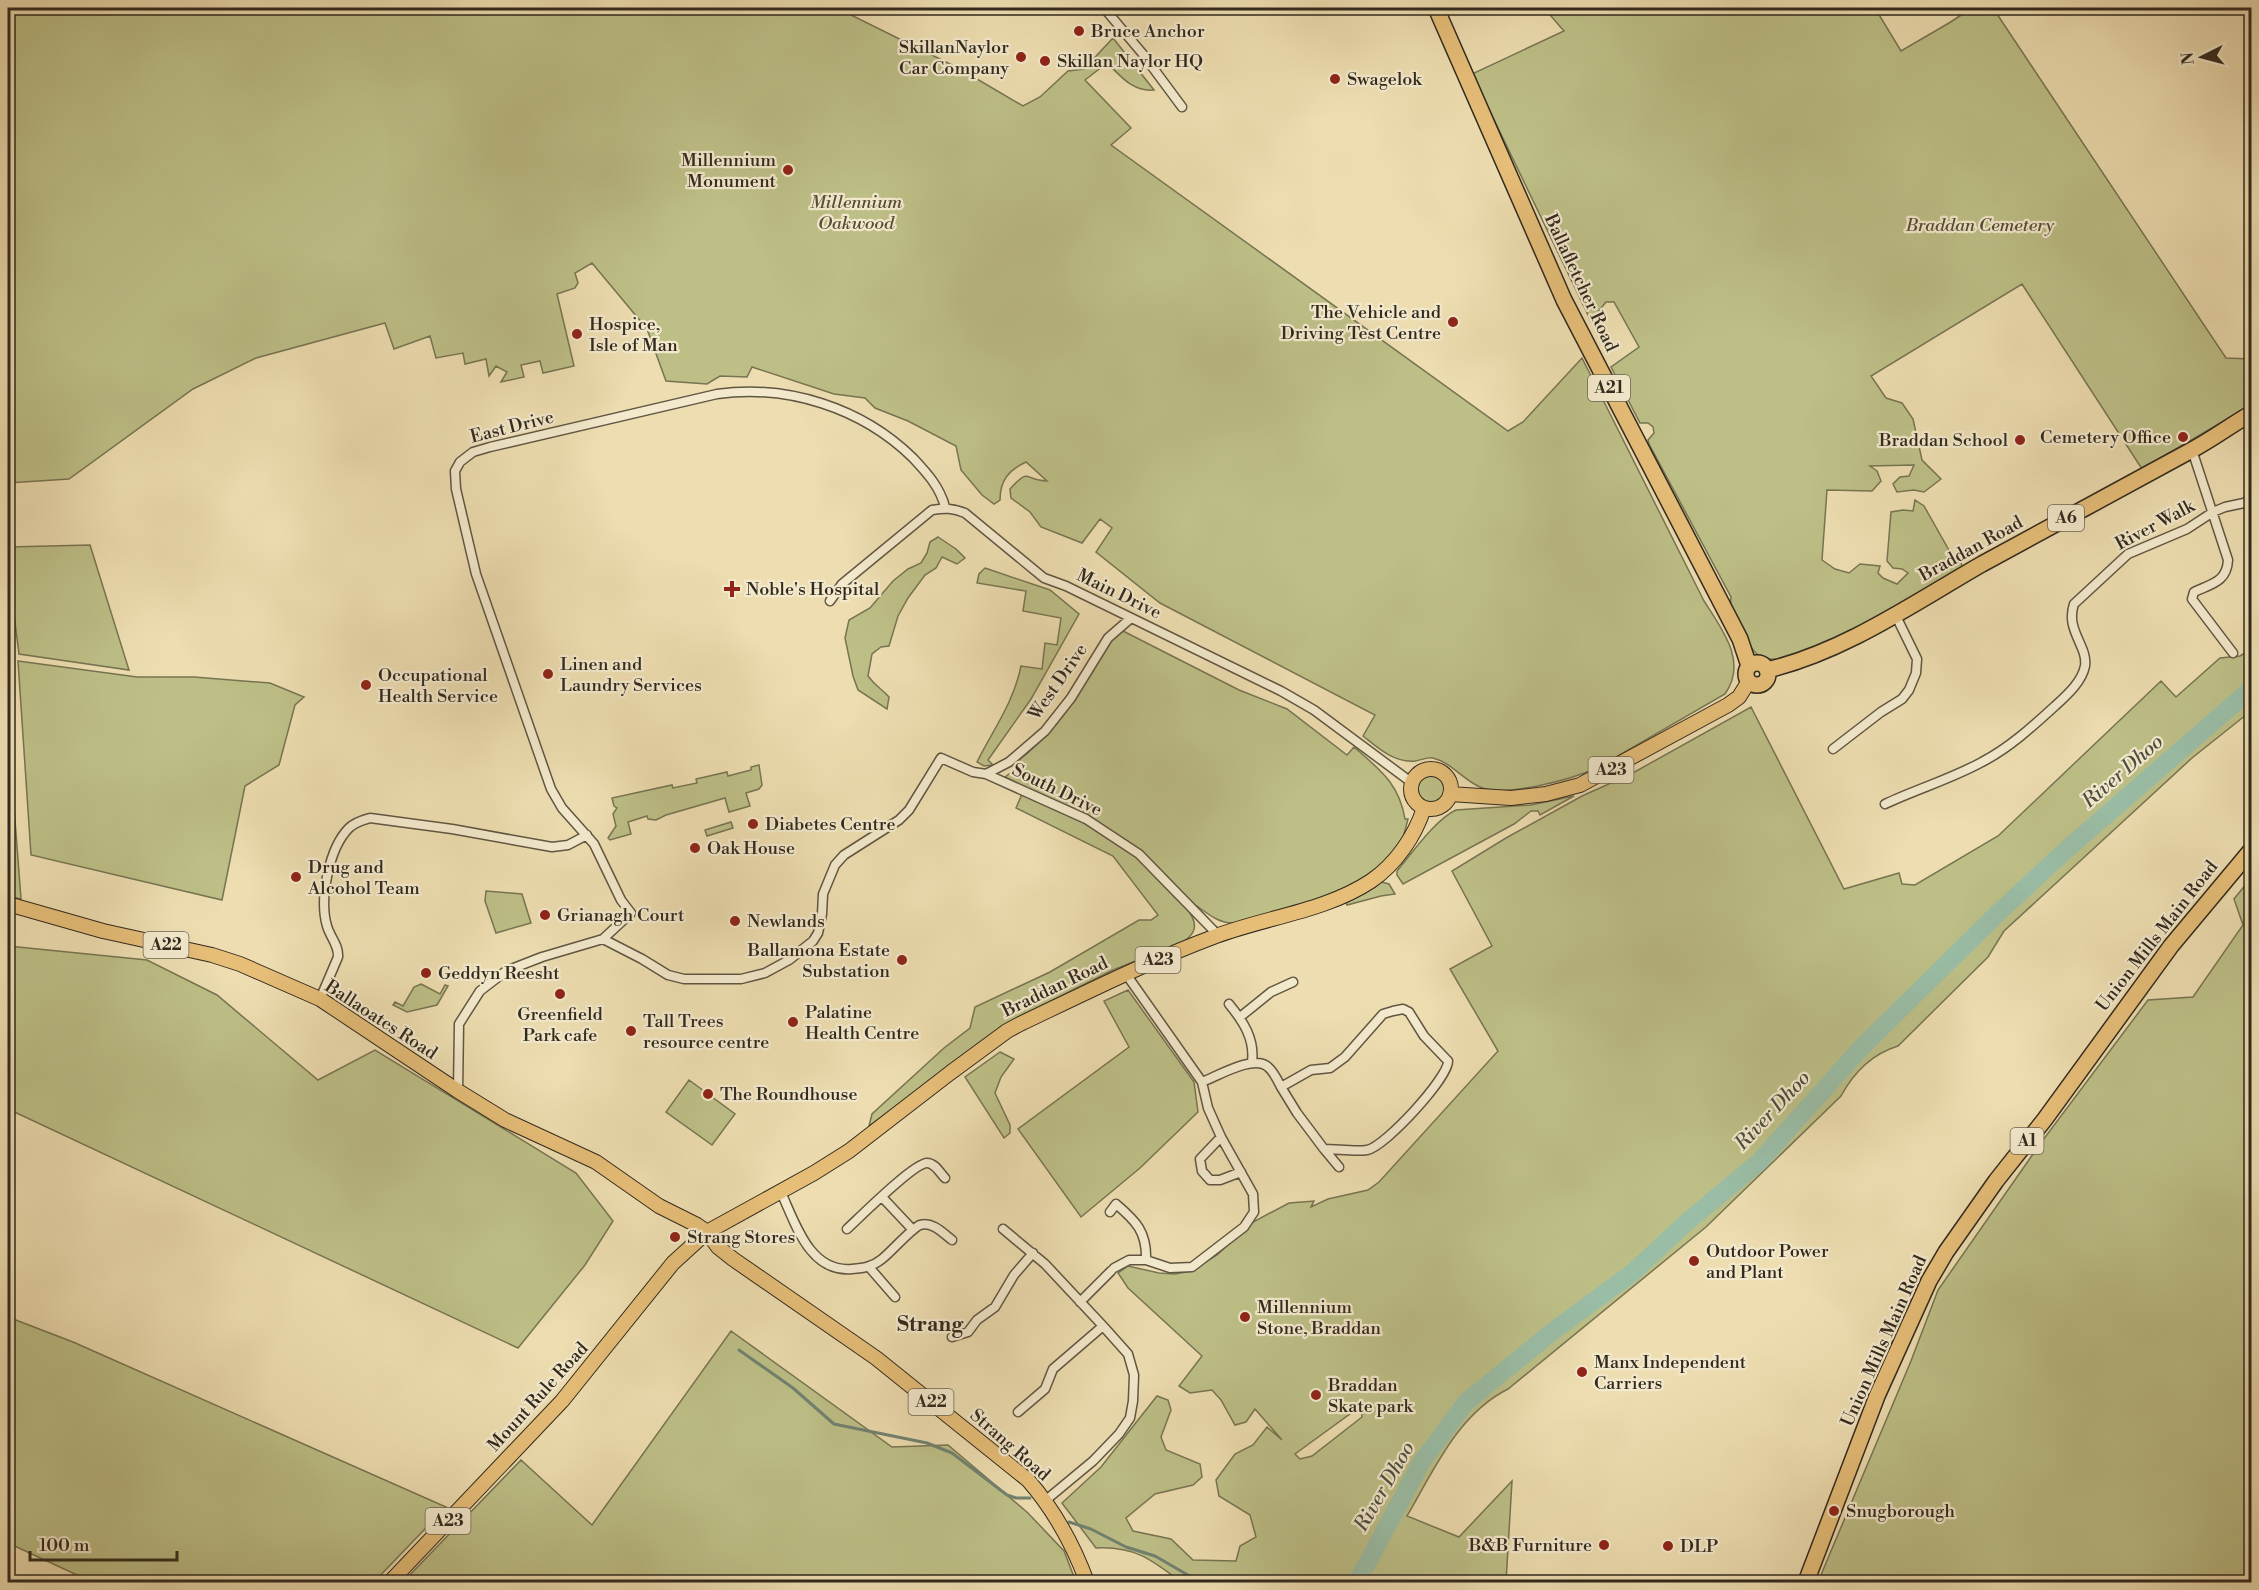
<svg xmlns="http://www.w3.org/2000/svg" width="2259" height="1590" font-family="'Libre Bodoni',serif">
<rect width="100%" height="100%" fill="#edddb0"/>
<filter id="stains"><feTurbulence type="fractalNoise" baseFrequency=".00333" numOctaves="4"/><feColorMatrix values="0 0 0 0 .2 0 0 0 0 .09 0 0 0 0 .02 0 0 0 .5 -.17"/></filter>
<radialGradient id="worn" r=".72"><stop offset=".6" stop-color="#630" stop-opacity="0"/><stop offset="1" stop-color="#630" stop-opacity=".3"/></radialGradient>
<path fill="#bdbf87" stroke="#777452" stroke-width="1.5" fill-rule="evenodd" d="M8,8H837L960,69L1023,106L1040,97L1068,71L1084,69L1113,38L1154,90C1132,92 1121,76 1107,63L1085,80L1131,128L1111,145L1508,431L1523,422L1582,358L1704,601C1722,629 1748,662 1725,694L1597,768C1572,779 1505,798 1480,787C1462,779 1452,763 1433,758C1427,757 1422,760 1415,761C1394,763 1378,748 1363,736L1375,715L1160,603L1096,552L1112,528L1100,519L1082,543L1041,527L1030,512L1011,498L1010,489C1031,466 1024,481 1047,481L1026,462C1009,470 1000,480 1000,500L994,504L982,495L961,470L956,446L908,421L875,408L865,398L834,394L752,367L747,377L720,376L707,384L666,381L647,329L592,263L575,273L578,283L575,288L557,294L574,366L543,373L540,361L521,365L524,377L501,382L507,372L496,366L489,376L486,359L465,364L463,353L436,358L430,336L394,349L385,323L256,358L193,389L69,479L8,483Z
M1544,8H1875L1901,51L1949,23L1972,8H1993L2226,358L2251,359V405L2142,469L2022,284L1871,376L1886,398L1902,403L1913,419L1922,460L1941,479L1924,492L1914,490L1897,492L1893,484L1900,477L1909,476L1914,465L1870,466L1877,471L1881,481L1872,491L1827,490L1822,560L1835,569L1849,573L1860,564L1880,566L1878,573L1883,578L1897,584L1908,573L1902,569L1893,568L1887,561L1891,512L1903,510L1913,511L1915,500L1924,506L1954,559L1959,558L1963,568C1931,587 1795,670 1764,658C1754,655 1749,644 1744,635C1737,622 1729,612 1731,597L1649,444L1648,440L1654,433L1653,427L1648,423H1640L1611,367L1639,347L1614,302H1606L1591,321L1472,74L1564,31Z
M938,537L956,549L965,558L957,564L942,557L936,568L925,575L908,598L898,616L889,646L881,647L872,654L868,676C876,687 881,688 889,697L887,709L858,690L853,676L845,638L849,620L870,608L893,581L908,569L921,563L927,553L930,542Z
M90,545L129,670L19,654L8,567V547Z
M985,568L1050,590L1079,614L1031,699L988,760L993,765L984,766L977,762C993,730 1014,702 1021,666L1042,669L1045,643L1057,645L1061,618L1023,611L1026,591L977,583L979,574Z
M1123,631L1239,690L1287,709L1347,755L1354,747C1380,770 1399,783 1405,819H1408C1405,831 1402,844 1394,853C1368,886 1326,897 1288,908C1272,914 1252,923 1234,923C1220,924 1208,914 1197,906L1190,913C1198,926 1195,934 1183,942L1113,970L1013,1020L869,1126L872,1114L944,1048L970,1028L975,1007L1050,972L1139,920H1151L1158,915L1113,856L1016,808L1025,787L1005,777L1017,768L1014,764C1056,732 1073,703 1100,658C1106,648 1111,634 1123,631Z
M2251,649V711L2192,758L2004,931L1988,957L1898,1046C1872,1054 1854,1072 1841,1096L1706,1227L1508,1389C1458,1414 1434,1470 1407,1516L1459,1537L1512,1481L1506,1582H1181C1152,1560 1135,1546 1096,1548L1062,1503L1101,1467L1157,1396L1168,1400L1171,1410L1161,1437L1166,1450L1200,1464L1202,1477L1193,1485L1155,1494L1126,1518L1133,1531L1171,1539L1193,1560L1236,1561L1240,1546L1256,1537L1250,1515L1219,1496L1216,1480L1235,1454L1253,1445L1267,1427L1282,1440L1255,1409L1246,1422L1235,1425L1221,1400L1212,1390L1190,1393L1179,1386L1202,1356L1128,1288L1118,1273L1128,1266L1159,1273L1175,1274L1191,1271L1217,1255L1253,1222L1289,1203L1314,1201L1311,1207L1328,1199L1368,1190L1379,1182L1498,1051L1450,969L1492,946L1452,871L1506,838L1582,796L1631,774L1751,707L1844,889L1899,873L1902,884L1915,885L1998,836L2161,681L2176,697L2220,658L2240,656ZM1361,1406L1362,1417L1312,1456L1300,1459L1295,1454Z
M18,661L137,677H194L270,683L304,697L295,705L279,765L245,786L222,900L31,855Z
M8,728L21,899L8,896Z
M759,765L762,785L759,789L746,793L750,806L729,812L725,798L666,815L656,820L648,819L647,816L628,822L631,834L610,840L608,838L616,826L613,814L617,808L614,806L612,798L672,785L673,788L697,783L696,779L727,772L728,776L751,770V767Z
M1417 788a14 14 0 1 1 28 0a14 14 0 1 1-28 0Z
M1574,796L1540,815L1538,811H1531L1514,824L1403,884L1397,875V871C1412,853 1436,819 1456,810L1531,805Z
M731,822L733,828L707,836L705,830Z
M2251,878V1582H1818L1911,1361L1938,1290L2040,1144L2148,1000L2193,997L2243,925L2234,899Z
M1381,882L1389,884L1395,894L1381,896L1347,905L1346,903Z
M486,891L522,894L531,923L496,933L485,901Z
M8,946L147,960L217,995L318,1080L375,1050L576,1173L613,1221L585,1265L518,1348L8,1109Z
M421,984L440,994L445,985L448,986L437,1005L407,1012L393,1005L395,1002L403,1006L414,987Z
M1128,990L1194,1082L1198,1112L1140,1168L1081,1217L1018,1129L1129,1047L1104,1001Z
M1000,1052L1014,1059L1001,1077L995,1093L1010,1125V1133L1004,1138L965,1077Z
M689,1080L735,1114L712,1145L666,1112Z
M8,1317L73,1342L446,1507L374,1582H92L8,1543Z
M731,1331L892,1447L948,1445L1028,1513L1064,1551L1076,1582H403L521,1460L592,1525Z"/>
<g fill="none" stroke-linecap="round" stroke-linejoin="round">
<path stroke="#708270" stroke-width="3" d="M739,1350L793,1388L834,1424L927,1443L952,1453L1007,1495L1016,1498H1030
M1069,1522L1091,1529L1126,1547L1155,1556L1200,1582"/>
<path stroke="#9abda6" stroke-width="18" d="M1357,1582L1421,1463L1466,1402L1552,1332L1632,1273L1687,1222L1759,1162L1860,1049L1999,912L2065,851L2252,688"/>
<defs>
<path id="street" d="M1104,8L1142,53L1182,107
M2192,450L2228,560C2227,582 2211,584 2194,592L2192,599L2233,653
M830,601L842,584L932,510C945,508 953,508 965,513L1044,578L1066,586L1281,691L1314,710L1411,782
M1833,749L1881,712L1902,699L1909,690L1916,673L1917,659L1895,614
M986,774L1086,819L1139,854L1218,935
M1885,804C1917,789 1951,779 1982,762C2009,748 2032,727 2055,706C2066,696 2082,682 2085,666C2088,646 2065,630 2074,604L2128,554L2187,529L2213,512L2225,507L2244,503L2252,498
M603,939L642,959L668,975L684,979H741L765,973L789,960L813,941L818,933L822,914L823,894L835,865L844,855L899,820L909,810L941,758L973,772L986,774L1009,762L1045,731L1071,698L1108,638L1131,618
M320,999L338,957C339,945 330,937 327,926C319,899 329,848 349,828C355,822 363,820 370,818L452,829L552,847L568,845L587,835
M1229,1004C1243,1021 1255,1039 1252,1062
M1240,1017L1271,992L1293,982
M1202,1082C1218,1076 1254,1054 1268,1067C1274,1072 1278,1081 1281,1087L1311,1070L1330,1068L1345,1057L1383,1014L1393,1011L1403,1009L1409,1012L1424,1036L1448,1061C1449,1077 1385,1147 1367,1150C1356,1152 1337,1149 1324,1149L1297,1113L1281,1087
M458,1091L459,1024L480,991L506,971L542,957L603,939L631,913L621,900L594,844L562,808L551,789L476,574L456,489L455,471L460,462L473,452L490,447L717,394C788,384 862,408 913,458C927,473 940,487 945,507
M1221,1137L1200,1159L1202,1171L1210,1180H1220L1241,1172
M1324,1149L1339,1167
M780,1190C795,1222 809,1273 852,1269C864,1268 872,1267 882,1259C891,1252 912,1228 920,1225C932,1221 943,1233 952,1240
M882,1197L913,1230
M1110,1212L1116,1204C1136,1221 1147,1232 1146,1260
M847,1229C860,1217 914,1163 927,1163C935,1163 940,1173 945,1178
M1003,1229L1045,1264L1103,1326L1128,1354L1134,1375L1133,1401L1130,1418L1119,1434L1093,1461L1046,1500
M869,1267L895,1297
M1114,1268L1129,1260H1146L1170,1268L1192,1267L1244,1227L1254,1212L1253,1194L1221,1137L1208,1108L1202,1082L1126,974
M1080,1302L1111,1271
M952,1337L968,1332L977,1320L995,1307L1014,1275L1033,1253
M1018,1412L1045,1389L1053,1369L1103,1326"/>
<path id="primary" d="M1411 789a20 20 0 1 1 40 0a20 20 0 1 1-40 0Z
M1450,794L1511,798L1546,794L1580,785L1728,705L1739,697L1749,681
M8,904L103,931L212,955L240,964L320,999L458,1091L505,1120L596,1162L659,1206L697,1225L707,1232L718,1247L733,1259L876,1358L1028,1480C1055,1511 1073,1544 1087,1582
M390,1582L562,1401L673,1263L707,1232L814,1173L849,1151L950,1073L1007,1031L1020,1024C1085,993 1149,961 1216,936C1267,917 1326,911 1371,881C1396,864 1415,836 1424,808"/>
<path id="highway" d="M1436,8L1564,300L1740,639L1749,666
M1746 674a11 11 0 1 1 22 0a11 11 0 1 1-22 0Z
M1767,670C1844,652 1914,603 1982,564C2051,526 2121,489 2190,451C2211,440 2231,425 2252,413
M1806,1582L1877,1396L1929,1281L1946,1252L1996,1181L2045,1119L2171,946L2252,849"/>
</defs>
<use href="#street" stroke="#605642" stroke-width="11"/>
<use href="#primary" stroke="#31291e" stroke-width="16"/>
<use href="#highway" stroke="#31291e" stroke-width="18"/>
<use href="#street" stroke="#f3e9cc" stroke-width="8"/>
<use href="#primary" stroke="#e6be78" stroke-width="14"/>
<use href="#highway" stroke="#e6be78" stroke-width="15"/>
</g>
<g fill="#8f2418" stroke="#f3e9cc" stroke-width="2">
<circle cx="1079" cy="31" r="6"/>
<circle cx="1021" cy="57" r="6"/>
<circle cx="1045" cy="61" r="6"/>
<circle cx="1335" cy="79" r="6"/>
<circle cx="788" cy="170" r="6"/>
<circle cx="1453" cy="322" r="6"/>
<circle cx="577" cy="334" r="6"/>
<circle cx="2183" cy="437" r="6"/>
<circle cx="2020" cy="440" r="6"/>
<path d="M729 580h6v6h6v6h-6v6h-6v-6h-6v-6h6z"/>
<circle cx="548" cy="674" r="6"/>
<circle cx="366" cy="685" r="6"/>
<circle cx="753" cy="824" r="6"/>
<circle cx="695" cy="848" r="6"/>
<circle cx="296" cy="877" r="6"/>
<circle cx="545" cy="915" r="6"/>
<circle cx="735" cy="921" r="6"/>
<circle cx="902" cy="960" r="6"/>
<circle cx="426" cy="973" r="6"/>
<circle cx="560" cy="994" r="6"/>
<circle cx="793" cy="1022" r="6"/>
<circle cx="631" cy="1031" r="6"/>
<circle cx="708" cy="1094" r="6"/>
<circle cx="675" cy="1237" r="6"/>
<circle cx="1694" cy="1261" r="6"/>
<circle cx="1245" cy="1317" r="6"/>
<circle cx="1582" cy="1372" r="6"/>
<circle cx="1316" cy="1395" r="6"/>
<circle cx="1834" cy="1511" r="6"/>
<circle cx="1604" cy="1545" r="6"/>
<circle cx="1668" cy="1546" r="6"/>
</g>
<g text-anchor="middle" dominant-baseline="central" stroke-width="4.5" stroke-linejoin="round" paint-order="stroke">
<g fill="#f3e9cc" stroke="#6b6352" stroke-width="1.5">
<rect x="1588" y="375" width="42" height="26" rx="4.5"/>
<rect x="2048" y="505" width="36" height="26" rx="4.5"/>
<rect x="1588.5" y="757" width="45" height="26" rx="4.5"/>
<rect x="143.5" y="932" width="45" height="26" rx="4.5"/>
<rect x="1135.5" y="947" width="45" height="26" rx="4.5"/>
<rect x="2010.5" y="1128" width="33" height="26" rx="4.5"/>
<rect x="908.5" y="1389" width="45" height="26" rx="4.5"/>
<rect x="425.5" y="1508" width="45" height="26" rx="4.5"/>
</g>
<g font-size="16" font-weight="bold" fill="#31291e">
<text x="1609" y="388">A21</text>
<text x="2066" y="518">A6</text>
<text x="1611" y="770">A23</text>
<text x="166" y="945">A22</text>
<text x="1158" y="960">A23</text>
<text x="2027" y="1141">A1</text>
<text x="931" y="1402">A22</text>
<text x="448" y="1521">A23</text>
</g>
<g font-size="18" fill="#31291e" stroke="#f3e9cc" text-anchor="start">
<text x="1091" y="31">Bruce Anchor</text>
<text x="1009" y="47" text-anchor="end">SkillanNaylor<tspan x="1009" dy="21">Car Company</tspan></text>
<text x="1057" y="61">Skillan Naylor HQ</text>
<text x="1347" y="79">Swagelok</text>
<text x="776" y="160" text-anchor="end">Millennium<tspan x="776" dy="21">Monument</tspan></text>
<text x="1441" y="312" text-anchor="end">The Vehicle and<tspan x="1441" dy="21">Driving Test Centre</tspan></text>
<text x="589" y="324">Hospice,<tspan x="589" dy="21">Isle of Man</tspan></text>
<text x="2171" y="437" text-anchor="end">Cemetery Office</text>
<text x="2008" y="440" text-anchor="end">Braddan School</text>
<text x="746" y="589">Noble's Hospital</text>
<text x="560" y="664">Linen and<tspan x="560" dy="21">Laundry Services</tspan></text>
<text x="378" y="675">Occupational<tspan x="378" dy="21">Health Service</tspan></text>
<text x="765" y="824">Diabetes Centre</text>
<text x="707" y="848">Oak House</text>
<text x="308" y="867">Drug and<tspan x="308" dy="21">Alcohol Team</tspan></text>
<text x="557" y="915">Grianagh Court</text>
<text x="747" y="921">Newlands</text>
<text x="890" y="950" text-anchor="end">Ballamona Estate<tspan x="890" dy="21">Substation</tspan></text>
<text x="438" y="973">Geddyn Reesht</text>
<text x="805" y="1012">Palatine<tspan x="805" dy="21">Health Centre</tspan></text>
<text x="560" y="1014" text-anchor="middle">Greenfield<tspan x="560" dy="21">Park cafe</tspan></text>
<text x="643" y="1021">Tall Trees<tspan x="643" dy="21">resource centre</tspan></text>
<text x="720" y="1094">The Roundhouse</text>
<text x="687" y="1237">Strang Stores</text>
<text x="1706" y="1251">Outdoor Power<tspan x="1706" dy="21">and Plant</tspan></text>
<text x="1257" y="1307">Millennium<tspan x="1257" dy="21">Stone, Braddan</tspan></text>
<text x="1594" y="1362">Manx Independent<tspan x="1594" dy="21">Carriers</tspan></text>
<text x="1328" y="1385">Braddan<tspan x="1328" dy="21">Skate park</tspan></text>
<text x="1846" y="1511">Snugborough</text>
<text x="1592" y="1545" text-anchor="end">B&amp;B Furniture</text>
<text x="1680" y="1546">DLP</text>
</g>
<g font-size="18" font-style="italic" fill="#544e38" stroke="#f3e9cc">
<text x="856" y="202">Millennium<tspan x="856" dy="21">Oakwood</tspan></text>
<text x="1980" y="225">Braddan Cemetery</text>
</g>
<g font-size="18" fill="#31291e" stroke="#f3e9cc">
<text transform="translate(1581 283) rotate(65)">Ballafletcher Road</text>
<text transform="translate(512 427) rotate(-14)">East Drive</text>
<text transform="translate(2155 525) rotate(-28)">River Walk</text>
<text transform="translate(1971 549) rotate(-29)">Braddan Road</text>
<text transform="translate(1119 594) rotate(26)">Main Drive</text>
<text transform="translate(1058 682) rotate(-55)">West Drive</text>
<text transform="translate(1057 790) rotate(26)">South Drive</text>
<text transform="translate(2157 936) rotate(-52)">Union Mills Main Road</text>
<text transform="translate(1055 987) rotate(-26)">Braddan Road</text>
<text transform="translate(381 1020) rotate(33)">Ballaoates Road</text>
<text transform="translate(1884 1341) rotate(-66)">Union Mills Main Road</text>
<text transform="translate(538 1397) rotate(-48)">Mount Rule Road</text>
<text transform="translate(1010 1445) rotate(41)">Strang Road</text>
</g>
<g font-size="20" font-style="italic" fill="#4b4e40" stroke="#f3e9cc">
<text transform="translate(2123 772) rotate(-41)">River Dhoo</text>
<text transform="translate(1773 1111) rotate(-47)">River Dhoo</text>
<text transform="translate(1385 1487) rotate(-60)">River Dhoo</text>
</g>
<g font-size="21" font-weight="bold" fill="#31291e" stroke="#f3e9cc">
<text x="930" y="1325">Strang</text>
</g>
</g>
<rect width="2259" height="1590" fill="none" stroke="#edddb0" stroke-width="30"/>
<rect x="9" y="9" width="2241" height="1572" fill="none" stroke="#31291e" stroke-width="3"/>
<rect x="15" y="15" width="2229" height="1560" fill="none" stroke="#31291e" stroke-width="1.5"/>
<g transform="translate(2202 57) rotate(264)" stroke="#f3e9cc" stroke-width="4.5" paint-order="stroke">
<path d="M0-4.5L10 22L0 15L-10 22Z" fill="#31291e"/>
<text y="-9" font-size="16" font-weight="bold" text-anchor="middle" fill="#31291e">N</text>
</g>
<path d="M30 1551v9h147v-9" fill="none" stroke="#31291e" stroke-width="3"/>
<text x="39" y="1551" font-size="18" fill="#31291e" stroke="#f3e9cc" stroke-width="4.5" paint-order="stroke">100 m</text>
<rect width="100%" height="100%" filter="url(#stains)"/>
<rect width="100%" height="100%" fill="url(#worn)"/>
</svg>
